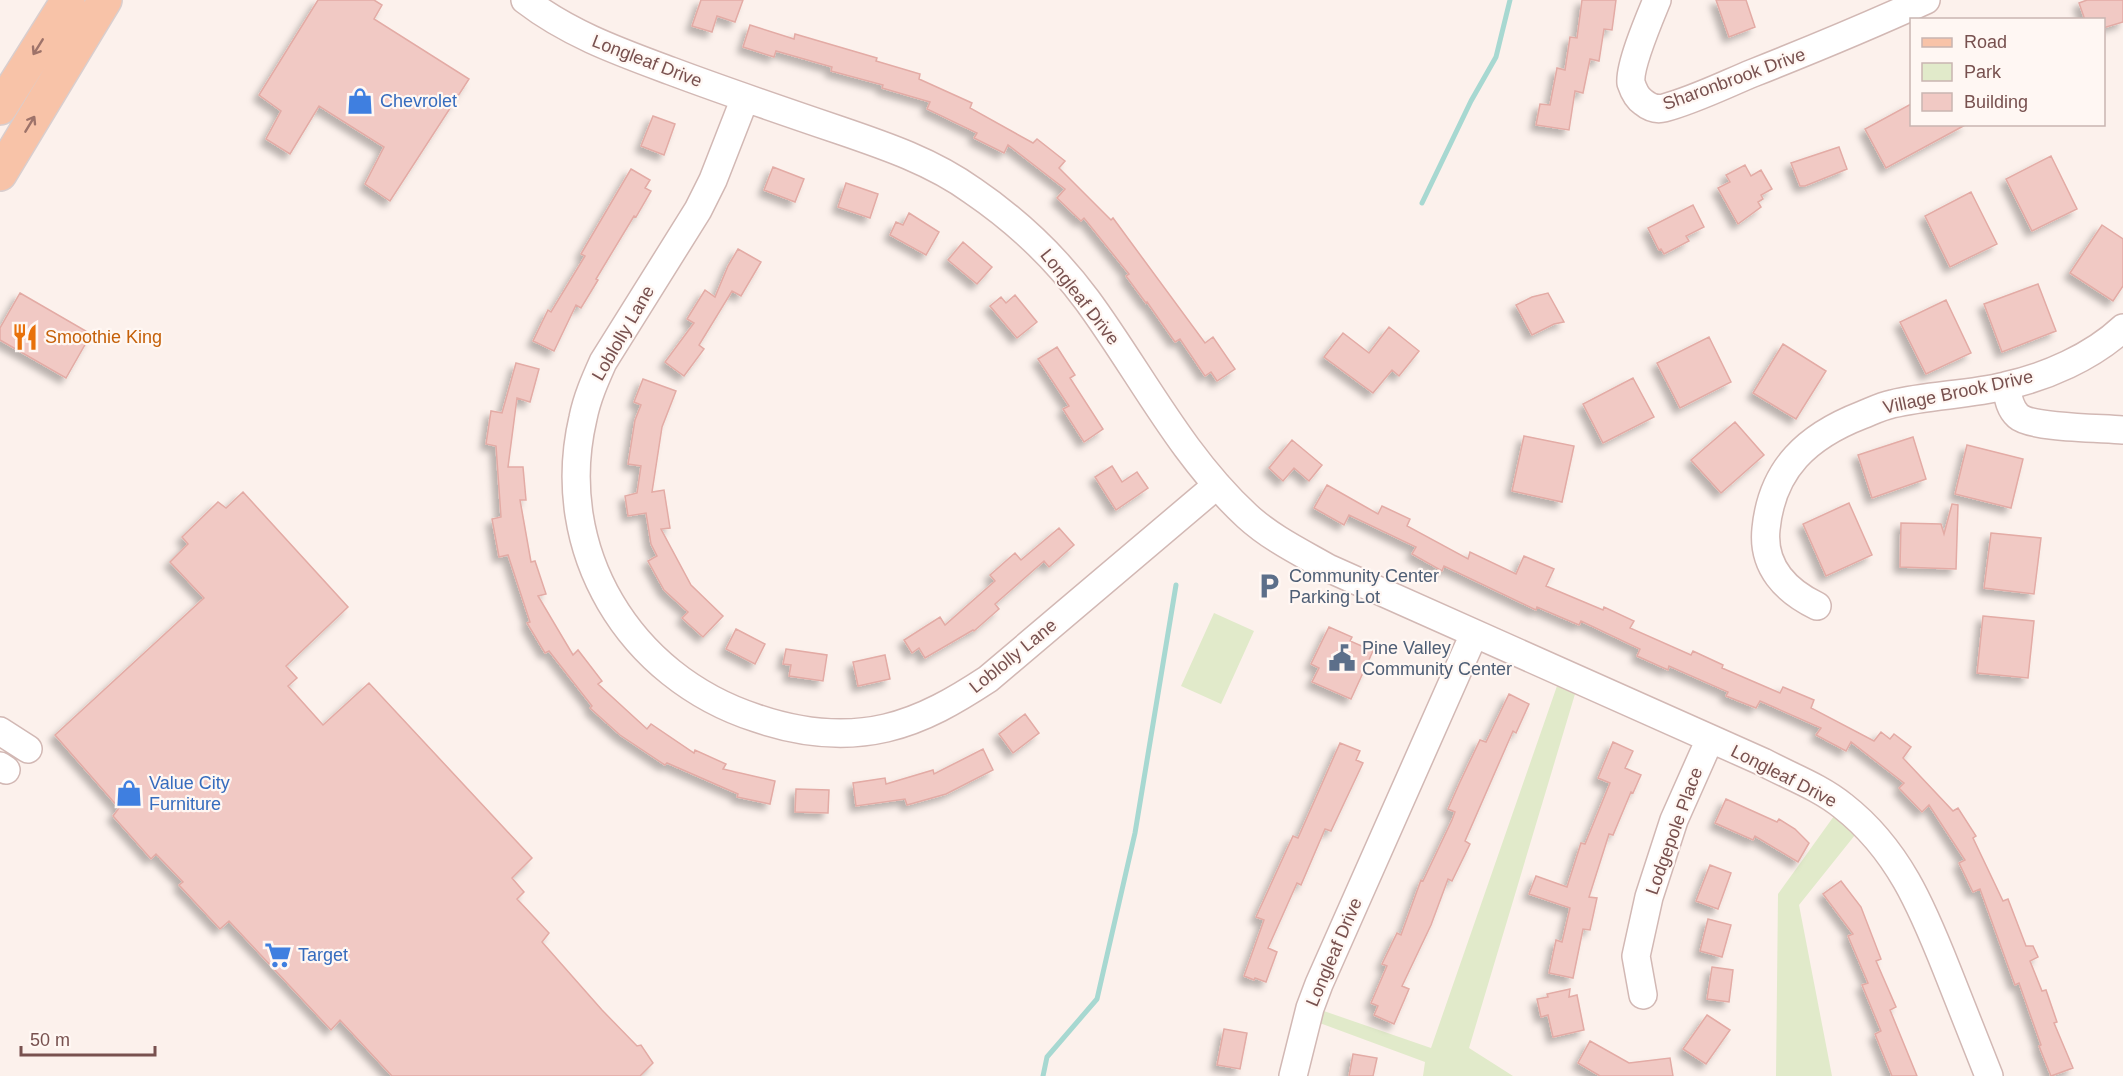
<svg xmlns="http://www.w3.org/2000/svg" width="2123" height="1076" font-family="Helvetica,sans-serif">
<defs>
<filter id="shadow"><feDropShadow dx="-5.5" dy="5.5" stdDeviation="3" flood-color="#0004"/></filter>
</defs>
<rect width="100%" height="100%" fill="#fcf1ec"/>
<path fill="#e1eaca" d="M1214,613L1254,631L1221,704L1181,686Z
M1557,686L1575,694L1469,1048L1513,1076H1423L1425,1062L1317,1022L1318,1009L1431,1048Z
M1834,816L1855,835L1799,905L1832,1076H1776L1778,894Z"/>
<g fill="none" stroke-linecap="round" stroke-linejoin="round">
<path stroke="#a7d8d1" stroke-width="5" d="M1422,203L1471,101L1496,57L1510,0
M1043,1076L1047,1057L1097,999L1135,833L1176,585"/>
</g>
<path fill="#f1c9c4" stroke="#e3aba5" stroke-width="1.5" filter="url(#shadow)" d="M318,0H374L382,5L374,19L469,79L390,201L365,184L384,147L319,106L290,154L266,139L281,111L259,95Z
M701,0H743L735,22L717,16L712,32L692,26Z
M1582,0H1616L1612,30L1604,29L1599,61L1590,59L1583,93L1575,91L1569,130L1536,125L1540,104L1550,105L1557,68L1565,70L1570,37L1577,38Z
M1716,0H1746L1755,27L1729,37Z
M2087,0H2123V22L2103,28V20H2085L2079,3Z
M750,25L794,39L795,34L877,58L876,61L920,74L919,79L972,103L970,108L1033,143L1037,139L1065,161L1059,168L1111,220L1113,218L1205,343L1213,337L1235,369L1217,381L1211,372L1205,376L1180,339L1175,342L1147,302L1146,303L1126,276L1129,274L1084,218L1081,221L1057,198L1065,189L1008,145L1004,153L974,138L977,133L927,109L930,102L882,88L883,85L831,71L832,67L776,51L774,57L743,47Z
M1911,104V124H1967L1886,168L1865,129Z
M653,116L675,124L664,155L641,146Z
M1839,147L1847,169L1805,186H1800L1791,163Z
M2051,156L2077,209L2032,231L2006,179Z
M1745,165L1751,176L1761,170L1772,189L1761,195L1763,199L1758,202L1761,207L1738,224L1718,188L1730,182L1726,175Z
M773,167L804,179L795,202L764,190Z
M631,169L650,180L645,188L651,191L636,217L634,216L596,279L598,280L581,308L576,305L554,351L533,341L548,310L551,312L585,256L581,254Z
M846,183L878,194L870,218L838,207Z
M1971,192L1997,244L1950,267L1925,216Z
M1693,205L1704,227L1686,236L1689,241L1664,254L1661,249L1659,250L1648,228Z
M909,213L939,232L926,255L890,235L896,222L903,225Z
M2102,225L2123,239V286L2113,301L2070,273Z
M963,242L992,267L977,284L948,260Z
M738,249L761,262L741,296L732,291L699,345L704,349L684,376L665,362L694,323L687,319L705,290L715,297L728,266Z
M2038,284L2056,331L2002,352L1984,304Z
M20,293L91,334L66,378L0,340V328Z
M1548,293L1564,322L1554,324L1532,335L1516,305L1532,297Z
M1015,295L1037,322L1017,338L990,306L1001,297L1006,303Z
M1946,300L1971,353L1926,374L1900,322Z
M1389,327L1419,351L1399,376L1392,370L1373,393L1324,357L1343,333L1369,353Z
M1709,337L1731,382L1680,408L1657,363Z
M1783,344L1826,371L1796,419L1753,393Z
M1057,347L1075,375L1070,378L1103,429L1084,442L1063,409L1069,406L1038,359Z
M516,363L539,369L530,402L517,398L508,467H523L526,500H520L531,562L535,561L546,594L538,596L573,655L578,650L602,681L598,684L647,729L651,724L694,753L695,750L726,764L723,769L775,781L770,804L737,797L738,794L667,763L665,765L620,735L590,708L592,706L549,651L545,653L527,623L530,622L508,555L499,557L492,519L501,517L496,446L486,444L491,411L502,413Z
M1633,378L1654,417L1603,443L1583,404Z
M643,379L676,391L662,427L652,492L664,490L670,528L661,529L691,585L723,616L703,637L682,618L688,612L664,590L648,561L657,556L651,544L646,513L628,516L625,496L637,493L641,466L628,464L635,420L641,405L634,402Z
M1735,422L1764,455L1721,493L1691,460Z
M1524,436L1574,446L1562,502L1512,491Z
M1913,437L1926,479L1872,498L1858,455Z
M1292,440L1322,465L1309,481L1294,468L1283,481L1269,468Z
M1967,445L2023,459L2011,508L1955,494Z
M1112,466L1122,482L1137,472L1148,488L1116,510L1095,477Z
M1327,485L1378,514L1382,506L1410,519L1407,526L1468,559L1470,552L1516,574L1524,556L1554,569L1546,586L1603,610L1604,607L1634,621L1630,628L1691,655L1693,651L1723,665L1722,668L1780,693L1783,687L1814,700L1811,708L1874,741L1881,732L1890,739L1894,734L1911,747L1903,758L1953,811L1958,808L1976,836L1973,838L2003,901L2008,899L2026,946H2033L2038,957L2030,961L2042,991L2046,990L2057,1022L2054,1023L2073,1068L2051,1076L2039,1046L2041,1045L2019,983L2015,985L1980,889L1973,892L1959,863L1965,860L1929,805L1922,812L1899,788L1904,783L1851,742L1846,751L1816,735L1821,728L1760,701L1756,708L1726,696L1728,692L1669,666L1668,670L1637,656L1640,649L1581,621L1579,625L1537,607L1536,610L1444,566L1442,571L1412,554L1416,547L1349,515L1344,525L1314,508Z
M243,492L348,607L286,666L297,678L288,686L323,725L369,683L532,858L512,878L524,892L517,899L549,933L542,942L602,1010L637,1046L641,1045L653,1063L640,1076H392L340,1020L331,1030L229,921L220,929L179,885L183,882L156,854L151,859L113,816L119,808L55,735L204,598L170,562L188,544L182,537L218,502L226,508Z
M1849,503L1872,555L1826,576L1803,524Z
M1952,504L1958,505L1956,569L1900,567L1901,523L1941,524L1944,534Z
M1059,528L1074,545L1049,567L1044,561L995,604L999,609L974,631L973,630L925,658L919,648L912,653L904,640L940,617L945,625L995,581L990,575L1015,553L1021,560Z
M1991,533L2041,538L2034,594L1984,588Z
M1983,616L2034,621L2028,678L1977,673Z
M1329,627L1352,637L1350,641L1373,651L1351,699L1312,682L1319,668L1311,664Z
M736,629L765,644L755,664L726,649Z
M786,649L827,655L823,681L789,676L791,665L783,664Z
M885,655L890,679L858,686L853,662Z
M1509,694L1529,704L1516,733L1513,731L1465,841L1470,844L1452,881L1448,879L1431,925L1402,986L1409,989L1394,1024L1374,1015L1378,1006L1371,1003L1387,966L1382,964L1397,933L1401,935L1421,880L1423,881L1452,820L1455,812L1448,809L1460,782L1480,740L1486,742Z
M1025,714L1039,733L1013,753L999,734Z
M1613,742L1633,751L1625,768L1641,775L1633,793L1631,792L1613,835L1609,834L1589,897L1597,898L1590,930L1583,929L1573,978L1549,973L1556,940L1562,942L1570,908L1529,894L1536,876L1567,887L1581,843L1585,844L1610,783L1598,778Z
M1340,743L1360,751L1356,760L1363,763L1331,831L1325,829L1301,885L1297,883L1268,948L1277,952L1266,982L1255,978L1254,980L1244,976L1264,920L1256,917L1293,836L1298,838Z
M983,749L993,770L946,794L907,805L905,799L856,806L853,783L885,778L886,784L933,770L934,774Z
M796,789L829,790L828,813L795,812Z
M1726,799L1777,822L1779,819L1795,829L1809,843L1798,862L1755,836L1753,840L1715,823Z
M1710,865L1731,873L1718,909L1696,901Z
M1841,881L1861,907L1881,959L1876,961L1896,1007L1890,1010L1917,1076H1892L1875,1034L1881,1031L1862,985L1868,983L1848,936L1853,934L1823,894Z
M1708,919L1731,925L1722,957L1700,951Z
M1712,967L1733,970L1729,1002L1707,999Z
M1570,989L1569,997L1577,995L1584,1030L1553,1037L1548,1015L1541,1017L1537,999L1548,997L1547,994Z
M1707,1015L1730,1030L1706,1064L1683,1049Z
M1224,1029L1247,1033L1240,1069L1217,1065Z
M1590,1041L1629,1063L1670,1058L1673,1076H1600L1578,1063Z
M1353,1054L1377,1058L1373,1076H1349Z"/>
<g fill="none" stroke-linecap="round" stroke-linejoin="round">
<defs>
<path id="minor" d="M525,0C569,34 620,52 671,71C727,92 783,111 839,130C886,146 933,162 973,191C1017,221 1055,257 1087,300C1140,372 1180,454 1247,516C1271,538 1300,552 1328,568L1763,762C1789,776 1820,787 1843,806C1898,849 1922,907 1947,970C1961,1005 1975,1041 1989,1076
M1657,0C1650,17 1629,66 1631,83C1633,89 1637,98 1643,102C1649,107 1656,110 1664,108C1694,100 1724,85 1753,73C1811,50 1869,26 1926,0
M745,98L713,180L698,210L603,362C595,380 587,398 583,418C552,550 629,677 756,718C797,732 843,738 886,728C924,719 956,700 988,679L1217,485
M2006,386C2008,396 2009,408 2018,416C2031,428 2102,428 2123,430
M1817,606C1786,591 1762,567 1766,529C1772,468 1808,436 1862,415C1872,411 1882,406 1892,404C1929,395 1968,395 2005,386C2046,377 2092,357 2123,328
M0,731L28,749
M0,766L6,770
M1643,995L1636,956L1649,897L1674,820L1710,739
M1293,1076L1310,1008L1319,984L1474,634"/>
<path id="major" d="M0,108L68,0
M0,174L105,0"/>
</defs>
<use href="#minor" stroke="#d2b8b4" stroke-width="30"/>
<use href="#major" stroke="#d9cece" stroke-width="36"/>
<use href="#minor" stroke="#fff" stroke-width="27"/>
<use href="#major" stroke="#f8c3a8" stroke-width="33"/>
</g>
<defs><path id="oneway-shaft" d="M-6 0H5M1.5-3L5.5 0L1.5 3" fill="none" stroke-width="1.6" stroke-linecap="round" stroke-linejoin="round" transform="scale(1.5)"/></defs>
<g stroke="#9e736a">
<use href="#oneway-shaft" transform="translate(38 47) rotate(122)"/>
<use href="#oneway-shaft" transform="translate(30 124) rotate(-59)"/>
</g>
<defs>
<symbol id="shop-bare" viewBox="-9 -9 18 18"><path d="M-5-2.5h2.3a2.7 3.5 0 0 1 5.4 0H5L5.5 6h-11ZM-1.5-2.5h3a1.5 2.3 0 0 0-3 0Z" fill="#3f7fe0" stroke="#fff7f3" stroke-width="2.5" paint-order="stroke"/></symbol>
<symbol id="restaurant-bare" viewBox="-9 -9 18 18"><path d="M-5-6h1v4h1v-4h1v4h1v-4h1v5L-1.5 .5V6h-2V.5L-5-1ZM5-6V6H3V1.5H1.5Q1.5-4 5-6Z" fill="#e8710a" stroke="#fff7f3" stroke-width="2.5" paint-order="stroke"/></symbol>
<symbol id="parking-bare" viewBox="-9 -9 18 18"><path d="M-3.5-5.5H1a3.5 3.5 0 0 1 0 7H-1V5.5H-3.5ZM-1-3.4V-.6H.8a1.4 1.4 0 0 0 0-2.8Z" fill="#5c6f8a" stroke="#fff7f3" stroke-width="2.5" paint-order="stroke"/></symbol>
<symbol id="civic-bare" viewBox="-9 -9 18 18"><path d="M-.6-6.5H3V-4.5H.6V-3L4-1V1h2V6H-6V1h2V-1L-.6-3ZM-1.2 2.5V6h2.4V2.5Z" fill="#5c6f8a" stroke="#fff7f3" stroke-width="2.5" paint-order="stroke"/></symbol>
<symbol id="supermarket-bare" viewBox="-9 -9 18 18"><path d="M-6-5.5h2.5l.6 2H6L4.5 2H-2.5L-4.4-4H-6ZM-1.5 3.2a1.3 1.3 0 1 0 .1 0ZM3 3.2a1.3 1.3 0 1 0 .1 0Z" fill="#3f7fe0" stroke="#fff7f3" stroke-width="2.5" paint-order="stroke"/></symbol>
</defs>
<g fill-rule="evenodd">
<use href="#shop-bare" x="341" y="82" width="38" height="38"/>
<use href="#restaurant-bare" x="6" y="318" width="38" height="38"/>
<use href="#parking-bare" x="1250" y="567" width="38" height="38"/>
<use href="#civic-bare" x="1323" y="639" width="38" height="38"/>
<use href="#shop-bare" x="110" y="774" width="38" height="38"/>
<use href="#supermarket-bare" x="259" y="936" width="38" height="38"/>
</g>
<g text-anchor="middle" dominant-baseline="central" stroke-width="4.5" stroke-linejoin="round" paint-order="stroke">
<g font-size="18" fill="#78514f" stroke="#fff7f3">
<text transform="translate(647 61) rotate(21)">Longleaf Drive</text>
<text transform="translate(1734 79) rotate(-20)">Sharonbrook Drive</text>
<text transform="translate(1080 297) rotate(52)">Longleaf Drive</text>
<text transform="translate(623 333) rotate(-60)">Loblolly Lane</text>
<text transform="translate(1958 392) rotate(-12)">Village Brook Drive</text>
<text transform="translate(1013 656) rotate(-39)">Loblolly Lane</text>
<text transform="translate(1784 776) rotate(27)">Longleaf Drive</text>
<text transform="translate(1674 831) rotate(-70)">Lodgepole Place</text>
<text transform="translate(1334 952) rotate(-67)">Longleaf Drive</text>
</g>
<g font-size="18" fill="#366cbe" stroke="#fff7f3" text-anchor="start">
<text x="380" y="101">Chevrolet</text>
<text x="149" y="783">Value City<tspan x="149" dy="21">Furniture</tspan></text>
<text x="298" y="955">Target</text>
</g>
<g font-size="18" fill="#c56008" stroke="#fff7f3" text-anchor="start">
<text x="45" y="337">Smoothie King</text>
</g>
<g font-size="18" fill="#4e5e75" stroke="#fff7f3" text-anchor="start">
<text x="1289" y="576">Community Center<tspan x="1289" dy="21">Parking Lot</tspan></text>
<text x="1362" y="648">Pine Valley<tspan x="1362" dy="21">Community Center</tspan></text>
</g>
</g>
<rect x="1910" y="18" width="195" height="108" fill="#fff7f3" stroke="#c9b5b1" stroke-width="1.5"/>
<rect x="1922" y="38" width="30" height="9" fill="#f8c3a8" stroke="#c9b5b1" stroke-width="1.5"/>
<text x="1964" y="48" font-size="18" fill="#78514f">Road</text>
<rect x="1922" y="63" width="30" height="18" fill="#e1eaca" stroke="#c9b5b1" stroke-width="1.5"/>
<text x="1964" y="78" font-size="18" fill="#78514f">Park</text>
<rect x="1922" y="93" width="30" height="18" fill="#f1c9c4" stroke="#c9b5b1" stroke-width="1.5"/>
<text x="1964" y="108" font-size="18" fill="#78514f">Building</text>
<path d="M21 1046v9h134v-9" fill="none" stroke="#78514f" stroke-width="3"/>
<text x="30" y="1046" font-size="18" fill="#78514f" stroke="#fff7f3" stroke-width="4.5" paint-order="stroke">50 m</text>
</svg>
